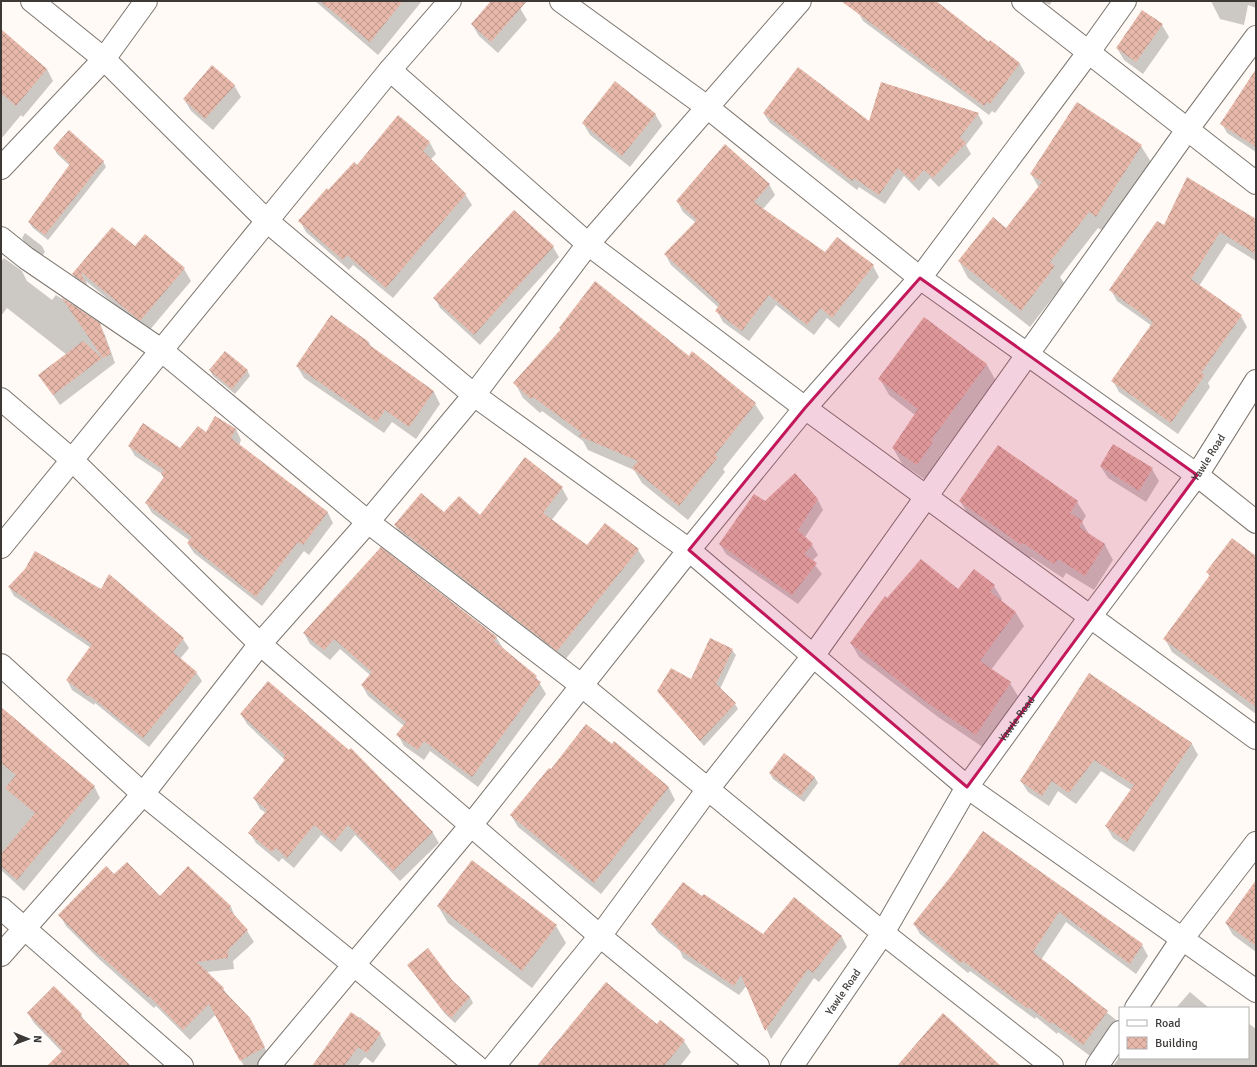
<svg xmlns="http://www.w3.org/2000/svg" width="1257" height="1067" font-family="Signika,sans-serif">
<defs>
<pattern id="building-cross-hatch" width="8" height="8" patternUnits="userSpaceOnUse"><rect width="8" height="8" fill="#e7b8aa"/><path d="M0 0l8 8M0 8l8-8" fill="none" stroke="#bc978b"/></pattern>
</defs>
<rect width="100%" height="100%" fill="#fffaf6"/>
<path fill="#0003" d="M315,1H422L378,55Z
M492,1H512L520,8L527,20L498,53L479,36L472,24Z
M866,1H935L989,44L991,42L1020,64L1025,73L995,113L992,111L989,115L863,21L858,12Z
M1041,1H1052L1050,5Z
M1211,1H1256V8L1248,5L1244,25L1220,19Z
M1162,25L1169,37L1143,74L1124,60L1117,48Z
M1,31L47,69L53,81L23,117L21,115L1,139Z
M1256,69V152L1227,133L1222,124Z
M234,85L241,97L213,130L191,111L184,99Z
M655,114L662,126L630,167L590,135L583,123Z
M764,114L870,123L978,114L983,123L966,145L971,154L939,187L930,178L919,191L904,176L885,204L859,187L857,190L770,123Z
M398,116L430,143L436,154L430,160L465,194L472,205L393,298L353,265L349,270L306,232L300,221L329,191L357,167Z
M1141,146L1151,162L1105,232L1098,228L1060,277L1064,283L1030,327L968,278L959,261L1007,229L1039,188L1031,174Z
M54,148L103,161L106,167L48,240L33,228L29,222L70,166L57,154Z
M1187,178L1256,219V261L1227,243L1199,286L1241,316L1247,327L1208,383L1210,387L1178,434L1119,392L1113,381L1152,326L1117,301L1111,290L1165,227Z
M769,184L775,195L763,209L826,253L873,266L879,277L839,328L827,318L814,335L776,305L749,341L723,322L717,311L719,308L671,265L665,254L696,223L683,212L677,201Z
M514,211L553,247L559,257L480,345L440,308L435,298Z
M25,233L42,246L45,252L42,256L25,243L22,238Z
M146,235L184,269L191,281L148,332L86,281L90,293L80,286L73,274L135,247Z
M4,258L22,271L27,281L52,300L56,295L99,324L105,335L115,363L60,405L40,376L67,355L7,308L1,316V262Z
M925,319L987,365L996,381L940,456L942,459L927,481L902,464L893,448L915,415L889,395L880,379Z
M560,328L689,358L755,404L764,418L723,469L725,472L688,520L642,483L634,470L588,450L583,441L542,411L540,413L523,398L515,383L561,330Z
M369,342L372,349L434,392L440,404L416,439L392,422L384,433L304,378L297,366Z
M210,370H247L250,376L235,394L213,376Z
M215,417L236,429L241,440L239,445L328,513L333,523L309,555L304,551L262,606L194,553L188,544L190,541L152,513L146,503L164,479L162,474L135,456L129,446L180,449L206,434Z
M1114,446L1152,469L1159,481L1146,502L1108,478L1101,467Z
M795,475L818,500L823,510L805,537L812,545L818,555L812,561L822,574L798,604L726,554L720,544Z
M562,488L568,499L551,521L587,547L605,524L638,550L645,561L564,661L401,536L395,525L444,514L480,517Z
M960,501L1077,502L1086,516L1082,522L1090,536L1105,545L1113,560L1094,590L1066,573L1063,578L1031,557L1030,559L969,516Z
M1256,558V714L1172,652L1165,639L1210,577L1207,572Z
M994,586L1002,599L1001,601L1016,613L1024,626L991,670L1010,683L1018,696L984,748L938,717L859,657L851,643L887,599Z
M9,587L102,591L183,639L189,648L180,659L196,672L202,681L149,747L95,703L94,705L72,690L67,680L91,648L14,596Z
M304,633L496,637L503,648L536,677L546,694L478,787L430,751L424,760L404,746L398,735L404,726L368,696L362,685L370,675L340,649L330,660L310,644Z
M732,650L736,655L720,689L735,704L738,709L704,746L658,691L691,681Z
M1089,674L1192,744L1198,755L1134,852L1113,838L1106,826L1131,790L1101,771L1076,804L1058,791L1049,806L1028,792L1021,781Z
M1,709L94,786L100,798L24,891L1,870Z
M241,714L349,752L351,750L433,833L439,843L400,881L355,835L341,852L321,835L294,868L282,858L279,862L256,843L250,833L266,813L260,809L254,798L285,760L247,724Z
M614,743L669,788L675,800L601,894L518,827L511,815L551,771Z
M784,754L815,778L818,783L804,802L773,779L770,773Z
M983,832L1142,945L1148,956L1136,974L1066,922L1041,960L1120,1023L1098,1062L1058,1032L1057,1034L1036,1017L1035,1019L970,971L968,973L920,934L914,924L953,875Z
M188,867L231,907L236,919L247,931L254,942L233,961L234,969L207,972L223,989L255,1030L270,1058L256,1066H244L216,1014L190,1040L156,1006L154,1008L99,959L66,926L60,915L114,875L160,897Z
M1256,881V952L1233,935L1226,923Z
M702,897L763,935L794,898L842,937L847,947L819,982L814,978L771,1039L747,985L739,995L683,958L680,951L658,933L652,924Z
M438,906L556,926L566,943L532,988L448,923Z
M408,965L451,980L470,997L473,1003L455,1023L445,1014Z
M54,987L81,1015L86,1024L126,1066H53L62,1052L34,1023L28,1013Z
M1190,992L1209,1008H1176Z
M360,1017L380,1034L386,1045L373,1063L365,1057L358,1066H317Z
M660,1022L684,1041L691,1052L680,1066H537L558,1040L657,1026Z
M1248,1023L1256,1029V1066H1113L1120,1056V1058H1248Z"/>
<path fill="url(#building-cross-hatch)" d="M320,1H403L370,42Z
M491,1H527L491,42L471,24Z
M841,1H936L989,42L990,40L1020,63L990,104L987,102L984,106Z
M1142,10L1163,24L1136,62L1116,48Z
M1,29L47,69L16,106L1,93Z
M212,65L235,85L205,119L183,99Z
M798,67L869,121L881,82L979,113L960,137L966,143L933,178L924,170L913,182L898,168L879,195L854,178L852,181L763,113Z
M1256,69V147L1220,124Z
M615,81L656,114L622,156L582,123Z
M1077,102L1142,145L1096,217L1089,212L1050,262L1055,266L1021,311L958,261L993,217L1006,228L1042,182L1030,174Z
M398,115L430,142L423,151L466,194L386,288L347,255L343,260L298,221L327,188L328,190L354,162L357,165Z
M69,130L104,161L45,235L28,222L70,164L53,148Z
M725,144L770,184L754,202L825,252L837,237L874,265L832,318L821,308L807,325L769,295L742,331L715,311L720,304L664,254L697,220L676,201Z
M1187,177L1256,219V254L1220,232L1191,279L1242,315L1201,373L1205,375L1171,423L1111,381L1153,322L1109,290L1157,221L1164,225Z
M514,210L554,246L474,335L433,298Z
M112,227L135,246L145,234L185,268L140,321L81,272L85,283L72,274Z
M595,281L689,356L692,351L756,403L715,455L718,457L679,506L632,468L638,461L579,436L582,433L533,397L531,399L513,383L561,329L559,328Z
M61,297L100,323L111,354L103,358Z
M331,315L369,342L368,344L434,391L409,427L385,410L377,422L296,366Z
M924,317L987,364L931,440L933,442L917,465L892,448L918,409L878,379Z
M83,341L102,358L53,395L38,375Z
M225,351L248,370L232,389L209,370Z
M215,416L236,429L231,438L328,512L303,545L298,542L256,597L187,543L192,537L145,503L164,477L161,474L164,470L128,446L143,423L180,448L198,426L206,432Z
M1113,444L1153,468L1139,491L1100,466Z
M998,445L1078,501L1070,513L1083,521L1079,527L1105,544L1085,576L1058,559L1054,564L1023,543L1021,545L959,501Z
M525,457L563,487L543,513L587,545L605,523L639,549L557,651L394,525L421,493L444,512L459,496L480,515Z
M795,473L818,499L798,530L813,544L804,554L817,563L792,595L719,544L754,494L765,501Z
M1232,538L1256,556V707L1163,639L1210,575L1206,572Z
M381,547L497,637L494,641L537,676L535,678L541,682L472,777L424,741L418,750L396,735L406,722L361,685L372,672L334,639L324,650L303,633Z
M35,551L101,589L109,574L184,638L173,652L197,672L143,738L89,695L88,696L66,680L92,644L8,587L25,569Z
M921,559L958,589L974,569L995,585L990,592L1016,612L980,661L1011,682L976,735L929,704L850,643L885,596L887,598Z
M710,638L733,649L716,684L736,703L700,741L657,691L671,668L691,679Z
M1089,673L1192,743L1127,842L1105,826L1134,785L1094,760L1069,793L1052,781L1042,796L1020,781Z
M268,681L349,750L351,748L433,832L393,871L348,825L334,842L314,825L287,858L276,848L272,852L248,833L267,810L253,798L285,760L283,758L285,755L240,714Z
M1,707L95,786L17,880L1,866V854L35,813L5,788L16,775L1,763Z
M586,724L612,744L614,741L669,787L594,883L510,815L549,768L551,769Z
M784,753L815,777L800,797L769,773Z
M983,831L1143,944L1130,964L1059,912L1033,952L1108,1011L1083,1045L1052,1022L1051,1024L1029,1007L1028,1009L963,961L961,963L913,924L952,875Z
M472,860L557,925L522,971L437,906Z
M127,862L160,896L188,866L231,906L229,909L248,930L228,950V958L197,962L224,988L223,990L250,1018L265,1047L240,1061L209,1004L183,1030L149,996L148,997L91,948L58,915L106,866L114,874Z
M1256,880V946L1225,923Z
M683,882L702,896L704,894L763,934L794,897L842,936L813,973L808,969L765,1031L741,975L734,986L677,948L678,946L651,924Z
M428,948L452,980L470,997L451,1018L441,1008L407,965Z
M606,982L657,1024L660,1020L685,1040L664,1066H537Z
M54,986L82,1014L80,1016L131,1066H47L63,1050L27,1013Z
M351,1012L381,1033L367,1053L358,1047L344,1066H312Z
M943,1013L1001,1066H897Z"/>
<g fill="none" stroke-linecap="round" stroke-linejoin="round">
<defs>
<g id="minor">
<path d="M32,1L104,59L267,221L474,395L689,550L967,787L1256,991"/>
<path d="M561,1L707,107L920,278L1197,475L1256,522"/>
<path d="M1023,1L1256,183"/>
<path d="M390,70L588,244L805,408L1256,738"/>
<path d="M1,168L104,59L146,1"/>
<path d="M1,238L26,258L161,350L368,522L581,685L883,933L1052,1066"/>
<path d="M1,399L71,459L260,644L600,936L758,1066"/>
<path d="M1,547L390,70L450,1"/>
<path d="M1,665L143,794L354,965L476,1066"/>
<path d="M1,908L182,1066"/>
<path d="M1,955L143,794L260,644L368,522L474,395L588,244L800,1"/>
<path d="M1136,1008L1182,939L1256,843"/>
<path d="M269,1066L472,824L689,550L805,408L920,278L1088,53L1125,1"/>
<path d="M494,1066L600,936L708,789L813,656L1187,130L1256,37"/>
<path id="s1" d="M792,1066L883,933L967,787L1090,617L1197,475L1256,381"/>
<path d="M1097,1066L1120,1032"/>
</g>
</defs>
<use href="#minor" stroke="#7d7670" stroke-width="24"/>
<use href="#minor" stroke="#fff" stroke-width="22"/>
</g>
<path fill="#c2185b" fill-opacity="0.2" stroke="#c2185b" stroke-width="3" stroke-linejoin="round" d="M920,278L1197,475L967,787L689,550L805,408Z"/>
<g text-anchor="middle" dominant-baseline="central" stroke-width="3" stroke-linejoin="round" paint-order="stroke">
<g font-size="11" fill="#3c3937" stroke="#fff">
<text stroke="none"><textPath href="#s1" startOffset="738">Yawle Road</textPath></text>
<text stroke="none"><textPath href="#s1" startOffset="414">Yawle Road</textPath></text>
<text stroke="none"><textPath href="#s1" startOffset="90">Yawle Road</textPath></text>
</g>
</g>
<rect width="1257" height="1067" fill="none" stroke="#3c3937" stroke-width="4"/>
<rect x="1119" y="1007" width="130" height="52" fill="#ffffff" stroke="#b1b0af"/>
<rect x="1127" y="1020" width="20" height="6" fill="#ffffff" stroke="#b1b0af"/>
<text x="1155" y="1027" font-size="12" fill="#3c3937">Road</text>
<rect x="1127" y="1037" width="20" height="12" fill="url(#building-cross-hatch)" stroke="#b1b0af"/>
<text x="1155" y="1047" font-size="12" fill="#3c3937">Building</text>
<g transform="translate(28 1039) rotate(91)" stroke="#ffffff" stroke-width="3" paint-order="stroke">
<path d="M0-3L7 15L0 10L-7 15Z" fill="#3c3937"/>
<text y="-6" font-size="11" font-weight="bold" text-anchor="middle" fill="#3c3937">N</text>
</g>
</svg>
